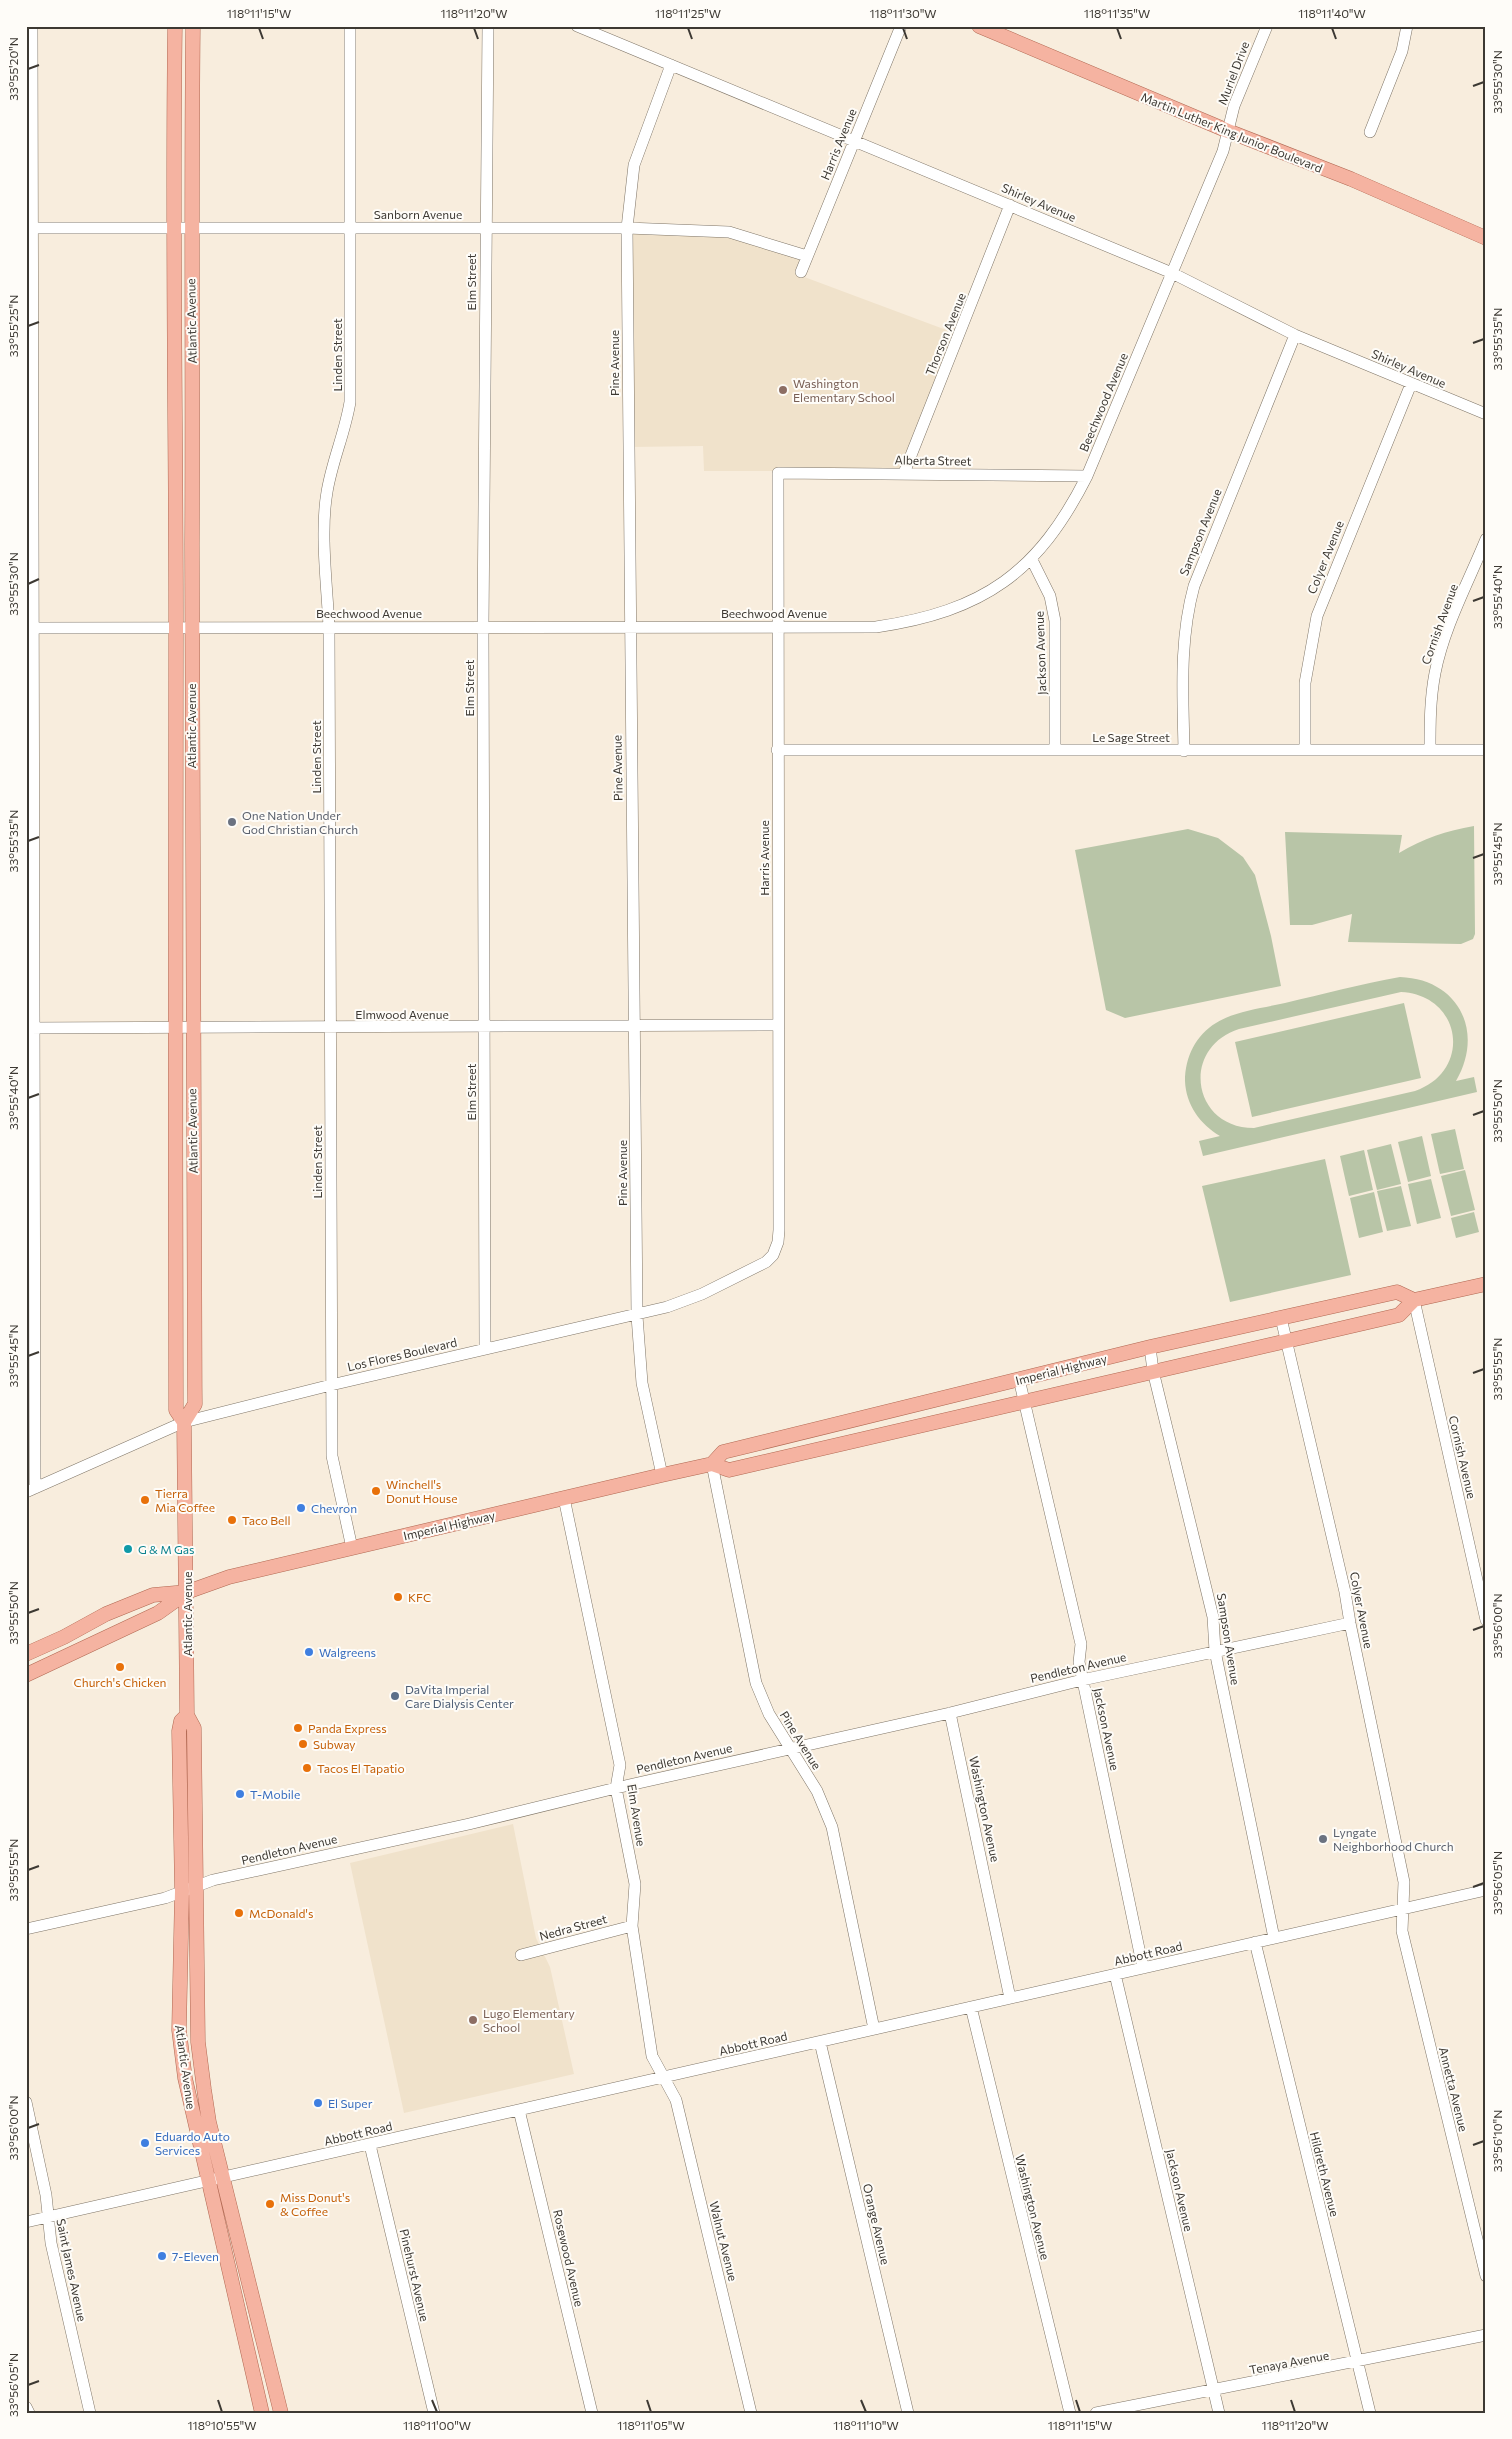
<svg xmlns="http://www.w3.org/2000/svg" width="1512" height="2439" font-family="Commissioner,sans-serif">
<rect width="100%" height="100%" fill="#f8eddd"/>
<path fill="#f0e2cb" d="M629,230L715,231L805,257L799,275L957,334L903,471H704L703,446L631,447Z
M513,1824L536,1938L550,1967L574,2074L404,2113L350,1863Z"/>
<path fill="#b8c5a7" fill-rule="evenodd" d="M1474,826L1475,934L1473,939L1461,944L1348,942L1352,914L1312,925H1290L1285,832L1402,835L1399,853C1424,838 1446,831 1474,826Z
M1188,829L1218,838L1243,857L1255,875L1271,936L1281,986L1125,1018L1106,1010L1075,850Z
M1400,977C1458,979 1485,1031 1456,1081L1474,1077L1477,1092L1203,1156L1199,1141L1220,1136C1200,1124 1186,1105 1185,1081C1185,1057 1196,1035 1216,1023C1235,1011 1263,1008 1285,1003C1323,994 1361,984 1400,977ZM1401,992C1462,995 1473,1071 1415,1091L1254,1128C1192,1128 1180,1048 1239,1029Z
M1404,1003L1421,1078L1252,1117L1235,1042Z
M1455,1129L1464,1169L1440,1174L1431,1134Z
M1422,1136L1431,1176L1408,1182L1398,1142Z
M1391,1144L1401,1184L1377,1190L1367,1150Z
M1364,1150L1373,1190L1349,1196L1340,1156Z
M1325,1159L1351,1275L1230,1302L1202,1186Z
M1465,1170L1475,1210L1451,1216L1441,1176Z
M1431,1179L1441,1218L1417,1224L1408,1184Z
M1401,1186L1411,1226L1387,1231L1377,1191Z
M1374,1192L1383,1232L1359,1238L1350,1198Z
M1474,1212L1479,1232L1456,1238L1451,1218Z"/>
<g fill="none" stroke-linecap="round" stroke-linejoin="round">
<defs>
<path id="minor" d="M32,26L35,1488
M350,26V402C345,433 332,461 327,492C320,532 327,585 329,627L332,1456L352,1548
M577,26L1172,273L1295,335L1486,414
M1370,132L1402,51L1407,26
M26,228H627L729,232L807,256
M801,272L901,26
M904,473L1010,205
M1032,560L1050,596L1055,621V750
M26,628L876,627C984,611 1038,573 1087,476L1223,151L1234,106L1267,26
M777,750H1486
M1305,750V683L1317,616L1411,384
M1430,750C1430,724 1430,699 1435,673C1444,627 1468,583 1486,539
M1184,751C1183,695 1179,641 1194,586L1295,335
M26,1028L778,1025
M1414,1300L1486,1620
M1281,1318L1345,1592L1350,1623L1404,1882L1402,1931L1486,2276
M1150,1347L1153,1371L1213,1617L1215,1651L1274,1938
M485,1349L483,626L488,26
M1019,1379L1081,1644L1079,1662L1143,1968
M712,1464L756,1683L769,1714L817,1791L832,1827L874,2029
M662,1475L642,1383L637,1316L627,228L634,165L671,65
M26,1492L184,1422L331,1385L667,1307L702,1294L766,1262L773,1255L778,1242L779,1230L778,473L1087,476
M564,1498L620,1765L616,1788L635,1884L632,1926L652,2056L676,2100L751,2413
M950,1713L1010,1998
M26,1929L165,1898L213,1880L469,1824L616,1788L950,1713L1082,1680L1350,1623
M1255,1942L1370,2413
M521,1955L632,1926
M1115,1974L1219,2413
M971,2007L1070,2413
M820,2042L908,2413
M26,2102L46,2195L51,2243L90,2413
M519,2110L592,2413
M370,2145L434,2413
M26,2222L1486,1890
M26,2407L29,2413
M1096,2413L1486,2335"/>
<path id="major" d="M175,26C172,226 176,425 176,624C176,886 175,1148 176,1410L184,1422L187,1715L194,1728L198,2042L204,2089L209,2122L281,2413
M979,26L1228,131L1351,179L1486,238
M184,1422L195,1404C192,1118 191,832 192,545C193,372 191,199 193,26
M712,1464L723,1452L1150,1347L1397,1292L1414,1300
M26,1654L64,1637L106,1614L153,1595L187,1592L229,1577L662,1475L712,1464L729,1470L1399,1315L1414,1300L1486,1284
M26,1675L158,1613L186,1593
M187,1715L181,1721L179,1731L182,1891L179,2030L185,2078L262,2413"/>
</defs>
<use href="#minor" stroke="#7f7567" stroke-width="12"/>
<use href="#major" stroke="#b16852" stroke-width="15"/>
<use href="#minor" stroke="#fff" stroke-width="11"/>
<use href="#major" stroke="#f5b3a1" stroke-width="14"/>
</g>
<path fill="none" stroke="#3d3933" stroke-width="2" d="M259,28L263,39M474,28L478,39M688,28L692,39M903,28L907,39M1117,28L1121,39M1332,28L1336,39M28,69L39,65M1473,86L1484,82M28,326L39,322M1473,343L1484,339M28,584L39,579M1473,601L1484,597M28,841L39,837M1473,858L1484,854M28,1098L39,1094M1473,1115L1484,1111M28,1356L39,1352M1473,1373L1484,1369M28,1613L39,1609M1473,1630L1484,1626M28,1870L39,1866M1473,1887L1484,1883M28,2128L39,2124M1473,2145L1484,2141M28,2385L39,2381M218,2400L222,2412M432,2400L437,2412M647,2400L651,2412M861,2400L866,2412M1076,2400L1080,2412M1291,2400L1295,2412"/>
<g fill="#8d6e63" stroke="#fefcf8" stroke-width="2">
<circle cx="783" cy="390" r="5"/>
<circle cx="473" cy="2020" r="5"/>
</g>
<g fill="#6b7280" stroke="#fefcf8" stroke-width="2">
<circle cx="232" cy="822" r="5"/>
<circle cx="1323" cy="1839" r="5"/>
</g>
<g fill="#e8710a" stroke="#fefcf8" stroke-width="2">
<circle cx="376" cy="1491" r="5"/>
<circle cx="145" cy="1500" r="5"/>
<circle cx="232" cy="1520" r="5"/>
<circle cx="398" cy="1597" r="5"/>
<circle cx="120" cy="1667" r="5"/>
<circle cx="298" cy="1728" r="5"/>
<circle cx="303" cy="1744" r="5"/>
<circle cx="307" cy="1768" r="5"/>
<circle cx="239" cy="1913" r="5"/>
<circle cx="270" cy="2204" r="5"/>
</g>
<g fill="#3f7fe0" stroke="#fefcf8" stroke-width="2">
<circle cx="301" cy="1508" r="5"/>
<circle cx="309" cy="1652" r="5"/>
<circle cx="240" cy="1794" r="5"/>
<circle cx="318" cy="2103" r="5"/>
<circle cx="145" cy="2143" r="5"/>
<circle cx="162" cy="2256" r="5"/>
</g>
<circle fill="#0f9aa8" stroke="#fefcf8" stroke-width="2" cx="128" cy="1549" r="5"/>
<circle fill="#5c6f8a" stroke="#fefcf8" stroke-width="2" cx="395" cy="1696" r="5"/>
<g text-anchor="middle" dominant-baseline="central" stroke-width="4" stroke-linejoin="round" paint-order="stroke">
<g font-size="12" fill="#3d3933" stroke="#fefcf8">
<text transform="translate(1233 73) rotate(-69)">Muriel Drive</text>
<text transform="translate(1232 132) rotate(22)">Martin Luther King Junior Boulevard</text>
<text transform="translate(838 144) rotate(-68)">Harris Avenue</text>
<text transform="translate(1039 202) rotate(23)">Shirley Avenue</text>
<text x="418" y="214">Sanborn Avenue</text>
<text transform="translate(471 282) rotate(-90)">Elm Street</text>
<text transform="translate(191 321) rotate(-91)">Atlantic Avenue</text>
<text transform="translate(945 334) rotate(-68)">Thorson Avenue</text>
<text transform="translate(337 355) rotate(-90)">Linden Street</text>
<text transform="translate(614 363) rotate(-90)">Pine Avenue</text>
<text transform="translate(1409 368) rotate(23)">Shirley Avenue</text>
<text transform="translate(1103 402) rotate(-67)">Beechwood Avenue</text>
<text transform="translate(933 460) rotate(1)">Alberta Street</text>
<text transform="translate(1200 532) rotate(-68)">Sampson Avenue</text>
<text transform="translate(1325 557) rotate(-68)">Colyer Avenue</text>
<text x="369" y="613">Beechwood Avenue</text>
<text x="774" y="613">Beechwood Avenue</text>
<text transform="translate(1439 624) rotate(-70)">Cornish Avenue</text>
<text transform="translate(1040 653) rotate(-92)">Jackson Avenue</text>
<text transform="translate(469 688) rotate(-90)">Elm Street</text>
<text transform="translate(191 726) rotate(-90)">Atlantic Avenue</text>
<text x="1131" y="737">Le Sage Street</text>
<text transform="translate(316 757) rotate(-90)">Linden Street</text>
<text transform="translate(617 768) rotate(-91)">Pine Avenue</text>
<text transform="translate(764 858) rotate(-90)">Harris Avenue</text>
<text x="402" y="1014">Elmwood Avenue</text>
<text transform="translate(471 1092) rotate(-90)">Elm Street</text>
<text transform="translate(192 1131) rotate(-91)">Atlantic Avenue</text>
<text transform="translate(317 1162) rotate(-90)">Linden Street</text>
<text transform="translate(622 1173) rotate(-90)">Pine Avenue</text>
<text transform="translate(402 1354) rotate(-13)">Los Flores Boulevard</text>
<text transform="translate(1061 1369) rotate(-14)">Imperial Highway</text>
<text transform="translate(1463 1457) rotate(77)">Cornish Avenue</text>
<text transform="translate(449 1525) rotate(-13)">Imperial Highway</text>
<text transform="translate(1362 1610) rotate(79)">Colyer Avenue</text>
<text transform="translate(187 1614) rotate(-90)">Atlantic Avenue</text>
<text transform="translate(1229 1639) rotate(81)">Sampson Avenue</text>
<text transform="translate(1078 1667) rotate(-13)">Pendleton Avenue</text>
<text transform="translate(1107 1729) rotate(78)">Jackson Avenue</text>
<text transform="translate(801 1740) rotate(58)">Pine Avenue</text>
<text transform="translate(684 1758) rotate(-13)">Pendleton Avenue</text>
<text transform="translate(985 1809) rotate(78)">Washington Avenue</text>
<text transform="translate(637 1815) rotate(81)">Elm Avenue</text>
<text transform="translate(289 1849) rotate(-13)">Pendleton Avenue</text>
<text transform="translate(573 1927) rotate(-15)">Nedra Street</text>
<text transform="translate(1148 1953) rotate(-13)">Abbott Road</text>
<text transform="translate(753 2043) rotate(-13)">Abbott Road</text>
<text transform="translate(186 2067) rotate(82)">Atlantic Avenue</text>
<text transform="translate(1454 2089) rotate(76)">Annetta Avenue</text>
<text transform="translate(358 2133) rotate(-13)">Abbott Road</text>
<text transform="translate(1325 2174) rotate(76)">Hildreth Avenue</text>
<text transform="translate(1180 2190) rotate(77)">Jackson Avenue</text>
<text transform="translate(1033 2207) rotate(76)">Washington Avenue</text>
<text transform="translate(877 2224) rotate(77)">Orange Avenue</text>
<text transform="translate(724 2241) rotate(76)">Walnut Avenue</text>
<text transform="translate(569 2258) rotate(77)">Rosewood Avenue</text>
<text transform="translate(72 2270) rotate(78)">Saint James Avenue</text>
<text transform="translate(415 2275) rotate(77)">Pinehurst Avenue</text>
<text transform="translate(1289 2362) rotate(-11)">Tenaya Avenue</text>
</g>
<g font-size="12" fill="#785e54" stroke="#fefcf8" text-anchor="start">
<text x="793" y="383">Washington<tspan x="793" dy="14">Elementary School</tspan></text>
<text x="483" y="2013">Lugo Elementary<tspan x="483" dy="14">School</tspan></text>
</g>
<g font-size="12" fill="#5b616d" stroke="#fefcf8" text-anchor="start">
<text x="242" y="815">One Nation Under<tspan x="242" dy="14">God Christian Church</tspan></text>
<text x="1333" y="1832">Lyngate<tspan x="1333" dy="14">Neighborhood Church</tspan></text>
</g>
<g font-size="12" fill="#c56008" stroke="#fefcf8" text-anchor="start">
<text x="386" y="1484">Winchell's<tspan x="386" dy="14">Donut House</tspan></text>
<text x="155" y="1493">Tierra<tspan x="155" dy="14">Mia Coffee</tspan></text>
<text x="242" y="1520">Taco Bell</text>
<text x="408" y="1597">KFC</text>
<text x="120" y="1682" text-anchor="middle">Church's Chicken</text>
<text x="308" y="1728">Panda Express</text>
<text x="313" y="1744">Subway</text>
<text x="317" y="1768">Tacos El Tapatio</text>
<text x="249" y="1913">McDonald's</text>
<text x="280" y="2197">Miss Donut's<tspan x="280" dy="14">&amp; Coffee</tspan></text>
</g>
<g font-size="12" fill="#366cbe" stroke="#fefcf8" text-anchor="start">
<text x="311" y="1508">Chevron</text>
<text x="319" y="1652">Walgreens</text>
<text x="250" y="1794">T-Mobile</text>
<text x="328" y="2103">El Super</text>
<text x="155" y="2136">Eduardo Auto<tspan x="155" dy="14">Services</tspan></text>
<text x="172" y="2256">7-Eleven</text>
</g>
<g font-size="12" fill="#0d838f" stroke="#fefcf8" text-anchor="start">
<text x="138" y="1549">G &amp; M Gas</text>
</g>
<g font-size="12" fill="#4e5e75" stroke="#fefcf8" text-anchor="start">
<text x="405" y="1689">DaVita Imperial<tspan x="405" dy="14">Care Dialysis Center</tspan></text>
</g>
</g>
<rect width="1512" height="2439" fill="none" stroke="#fefcf8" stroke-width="55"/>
<rect x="28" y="28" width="1456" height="2384" fill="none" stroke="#3d3933" stroke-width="2"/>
<g font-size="12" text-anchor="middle" fill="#3d3933">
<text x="259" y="18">118°11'15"W</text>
<text x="474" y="18">118°11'20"W</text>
<text x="688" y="18">118°11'25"W</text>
<text x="903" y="18">118°11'30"W</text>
<text x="1117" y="18">118°11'35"W</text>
<text x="1332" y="18">118°11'40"W</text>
<text transform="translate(14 69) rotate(-90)" y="4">33°55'20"N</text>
<text transform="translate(1498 82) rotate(-90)" y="4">33°55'30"N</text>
<text transform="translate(14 326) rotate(-90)" y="4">33°55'25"N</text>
<text transform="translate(1498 339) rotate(-90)" y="4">33°55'35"N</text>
<text transform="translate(14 584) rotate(-90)" y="4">33°55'30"N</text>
<text transform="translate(1498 597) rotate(-90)" y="4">33°55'40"N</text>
<text transform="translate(14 841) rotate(-90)" y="4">33°55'35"N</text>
<text transform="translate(1498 854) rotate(-90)" y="4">33°55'45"N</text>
<text transform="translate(14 1098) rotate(-90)" y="4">33°55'40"N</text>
<text transform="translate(1498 1111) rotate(-90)" y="4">33°55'50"N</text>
<text transform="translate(14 1356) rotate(-90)" y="4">33°55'45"N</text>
<text transform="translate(1498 1369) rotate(-90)" y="4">33°55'55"N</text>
<text transform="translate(14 1613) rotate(-90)" y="4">33°55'50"N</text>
<text transform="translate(1498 1626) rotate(-90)" y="4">33°56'00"N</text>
<text transform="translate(14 1870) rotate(-90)" y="4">33°55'55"N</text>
<text transform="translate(1498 1883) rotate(-90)" y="4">33°56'05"N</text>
<text transform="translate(14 2128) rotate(-90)" y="4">33°56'00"N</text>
<text transform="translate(1498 2141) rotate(-90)" y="4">33°56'10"N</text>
<text transform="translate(14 2385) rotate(-90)" y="4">33°56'05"N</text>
<text x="222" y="2430">118°10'55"W</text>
<text x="437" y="2430">118°11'00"W</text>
<text x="651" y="2430">118°11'05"W</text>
<text x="866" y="2430">118°11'10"W</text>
<text x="1080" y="2430">118°11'15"W</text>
<text x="1295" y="2430">118°11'20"W</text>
</g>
</svg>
